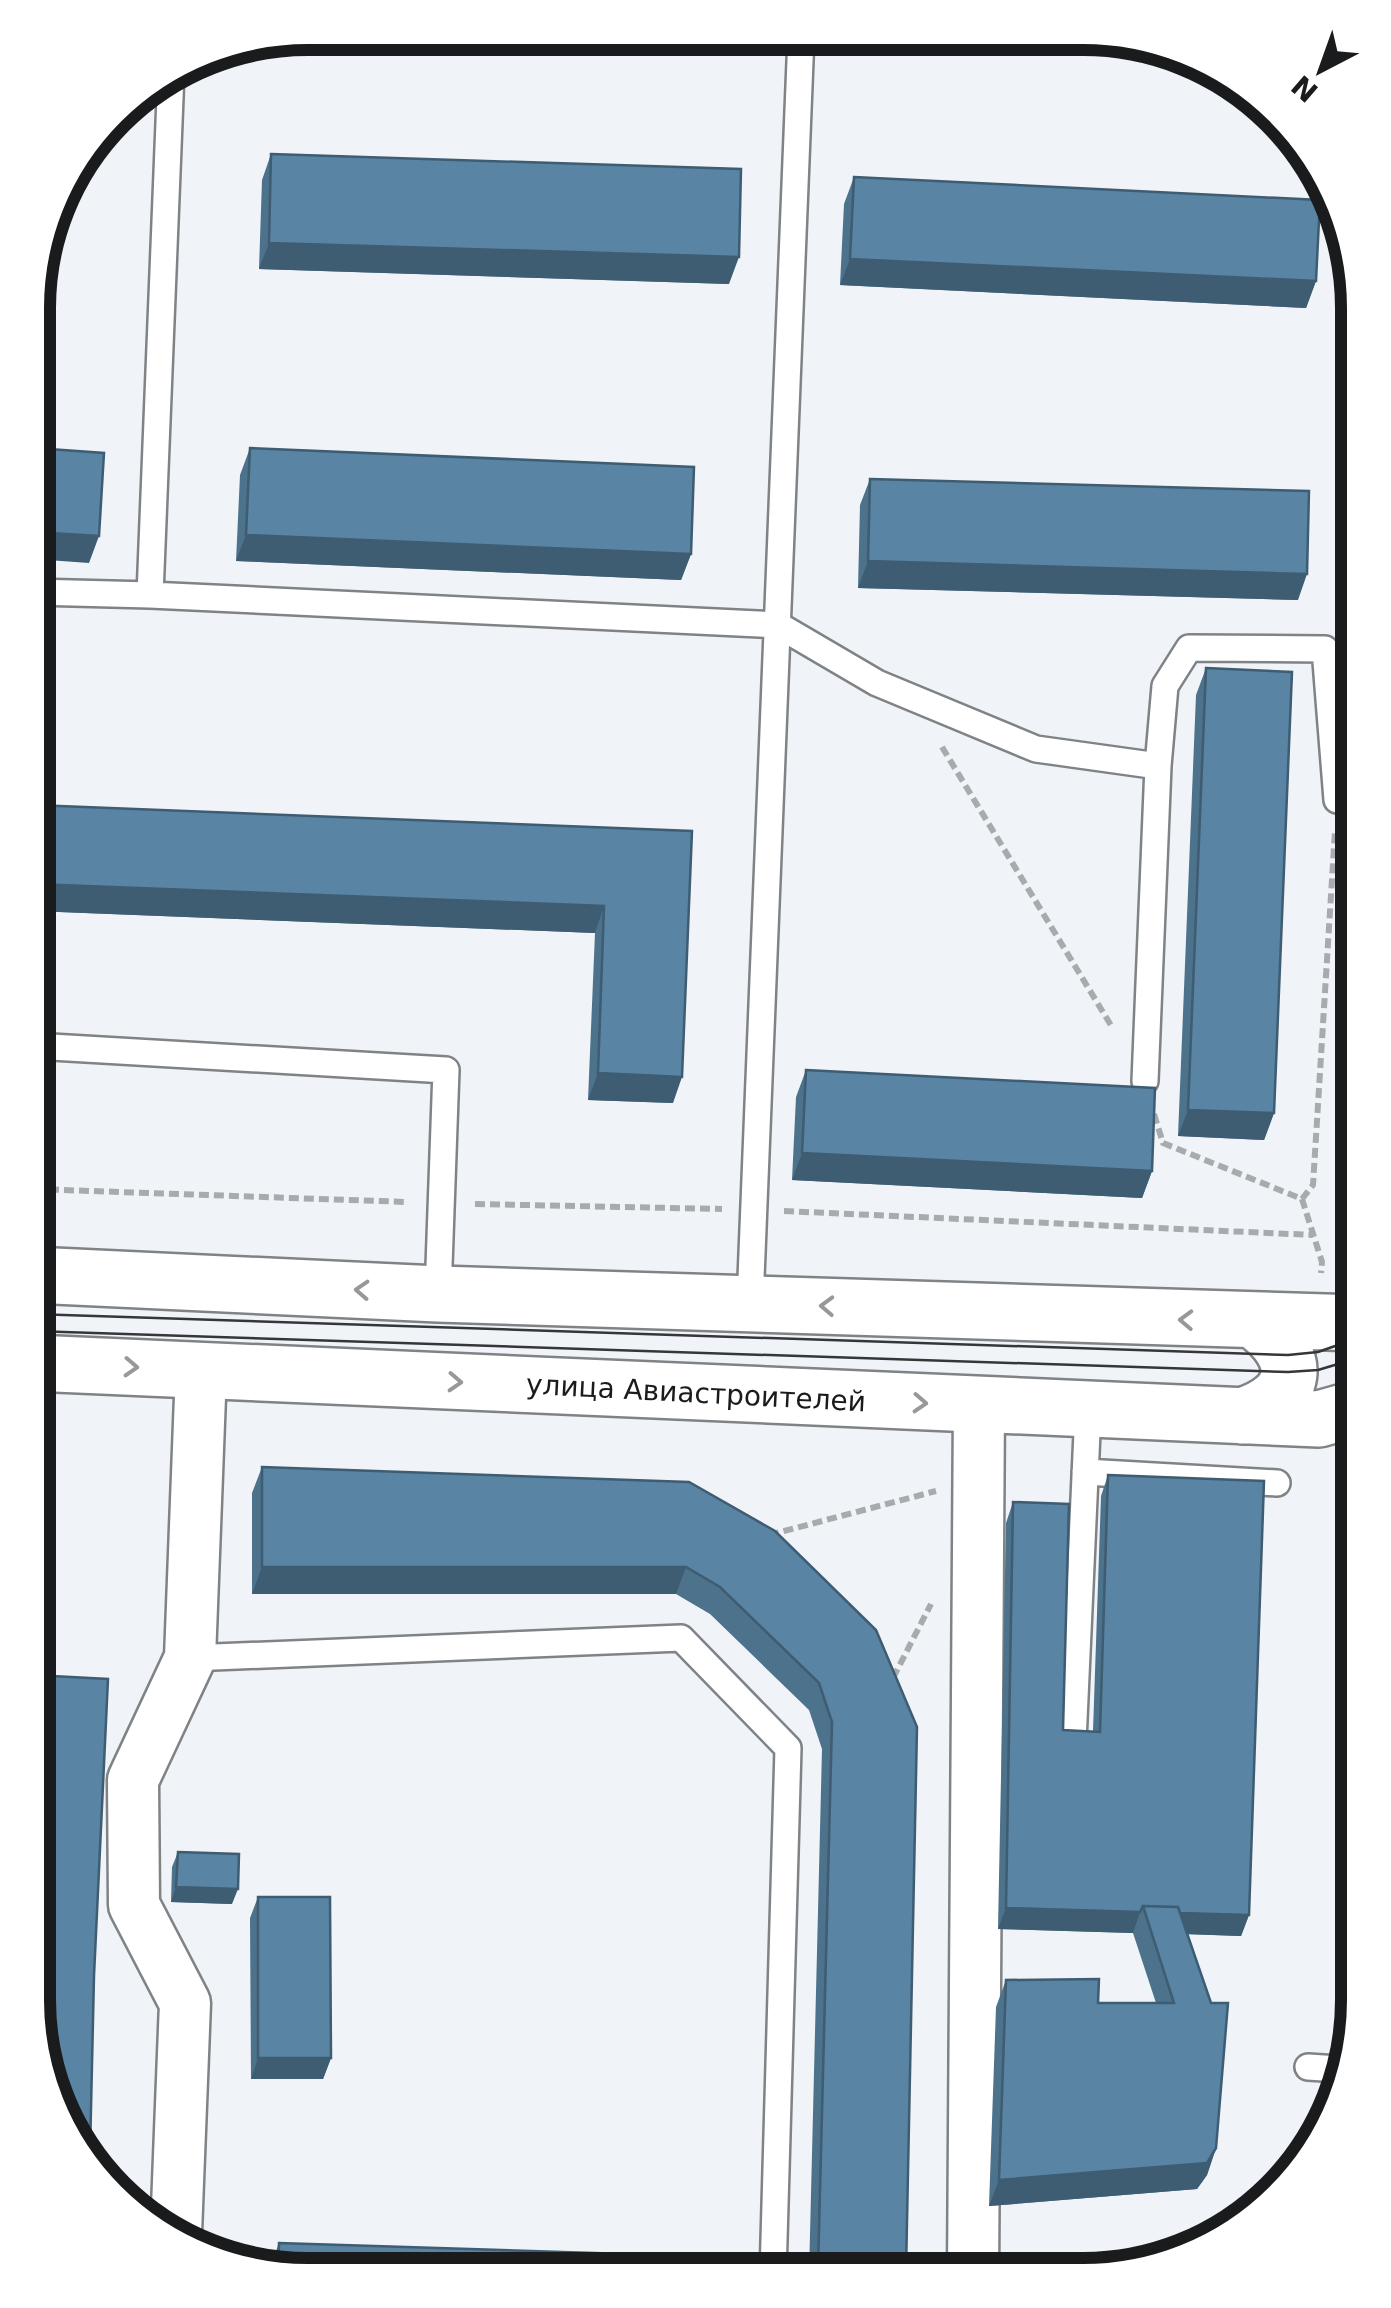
<svg xmlns="http://www.w3.org/2000/svg" width="1391" height="2308" font-family="'DejaVu Sans',sans-serif">
<rect width="100%" height="100%" fill="#f0f4f8"/>
<g fill="none" stroke-linecap="round" stroke-linejoin="round">
<defs>
<path id="lane" d="M34,592L150,595L171,73
M150,595L778,625L877,683L1036,749L1158,766
M34,1046L446,1070L438,1294
M1145,1081L1158,766L1165,686L1189,648L1325,649L1337,800L1358,802
M750,1303L801,36
M1085,1472L1277,1483
M190,1658L681,1638L788,1748L773,2275
M1073,1742L1088,1410
M1308,2067L1339,2069"/>
<path id="street" d="M176,2233L185,2003L134,1905L133,1780L190,1658L201,1370
M973,2275L979,1405"/>
<path id="secondary" d="M33,1275L438,1294L1358,1323
M33,1363L1319,1419L1358,1408
M1242,1416C1300,1398 1304,1357 1256,1322"/>
</defs>
<use href="#lane" stroke="#7f8386" stroke-width="30"/>
<use href="#street" stroke="#7f8386" stroke-width="55"/>
<use href="#secondary" stroke="#7f8386" stroke-width="60"/>
<path stroke="#a8abae" stroke-width="6" stroke-dasharray="10 5" stroke-linecap="butt" d="M942,747L1112,1027
M1154,1114L1163,1143L1302,1199L1322,1262L1321,1273
M34,1189L407,1202
M1302,1199L1313,1185L1335,831
M475,1204L722,1209
M784,1211L1313,1235
M769,1535L936,1491
M893,1678L931,1604"/>
<use href="#lane" stroke="#fff" stroke-width="25"/>
<use href="#street" stroke="#fff" stroke-width="50"/>
<use href="#secondary" stroke="#fff" stroke-width="55"/>
<path stroke="#343637" stroke-width="2.5" d="M33,1314L1288,1355L1318,1352L1358,1338
M33,1331L1288,1372L1318,1370L1358,1358"/>
</g>
<path fill="#4d728c" d="M271,154L729,284L259,269L262,180Z
M854,177L1316,281L1306,308L840,285L844,204Z
M250,448L691,554L681,580L236,561L240,475Z
M870,479L1298,600L858,588L860,505Z
M1206,668L1274,1113L1264,1140L1178,1136L1196,695Z
M1358,727V768H1356Z
M692,831L673,1103L588,1100L595,933L34,911Z
M806,1070L1152,1171L1142,1198L792,1180L796,1097Z
M262,1467L689,1482L876,1630L906,2271L905,2275H809L822,1749L809,1710L710,1614L676,1594H252V1493Z
M1108,1475L1249,1915L1241,1936L1188,1934L1216,2148L1207,2175L1197,2189L989,2206L996,2007L1006,1980L1098,2003H1156L1133,1933L998,1929L1006,1523L1013,1502L1063,1730L1093,1731L1101,1496Z
M178,1852L232,1904L171,1902L172,1867Z
M258,1897L331,2058L323,2079H251L250,1918Z
M279,2243L688,2274L272,2273L269,2272V2270Z"/>
<path fill="#3e5c72" d="M269,243L739,257L729,284L259,269Z
M850,259L1316,281L1306,308L840,285Z
M34,532L99,536L89,563L34,559Z
M246,535L691,554L681,580L236,561Z
M868,561L1307,574L1298,600L858,588Z
M34,884L604,906L595,933L34,911Z
M598,1073L682,1077L673,1103L588,1100Z
M1188,1110L1274,1113L1264,1140L1178,1136Z
M802,1153L1152,1171L1142,1198L792,1180Z
M262,1567H686L676,1594H252Z
M176,1887L238,1889L232,1904L171,1902Z
M1006,1908L1140,1912L1133,1933L998,1929Z
M1144,1912L1249,1915L1241,1936L1151,1933Z
M258,2058H331L323,2079H251Z
M1216,2148L1207,2175L1197,2189L989,2206L999,2180Z
M818,2269L906,2271L905,2275H816Z"/>
<path fill="#5984a3" stroke="#3e5c72" stroke-width="2.5" d="M271,154L741,169L739,257L269,243Z
M854,177L1320,200L1316,281L850,259Z
M35,448L104,453L99,536L34,532Z
M250,448L694,467L691,554L246,535Z
M870,479L1309,491L1307,574L868,561Z
M1206,668L1292,672L1274,1113L1188,1110Z
M34,805L692,831L682,1077L598,1073L604,906L34,884Z
M806,1070L1155,1088L1152,1171L802,1153Z
M262,1467L689,1482L775,1531L876,1630L917,1727L906,2271L818,2269L832,1722L819,1683L720,1587L686,1567H262Z
M1108,1475L1264,1481L1249,1915L1180,1913L1178,1907L1143,1906L1140,1912L1006,1908L1013,1502L1069,1504L1063,1730L1100,1732Z
M33,1675L108,1679L94,1976L90,2153L53,2105L32,2000Z
M178,1852L239,1854L238,1889L176,1887Z
M258,1897H330L331,2058H258Z
M1143,1906L1178,1907L1211,2003H1228L1216,2148L1207,2163L999,2180L1006,1980L1099,1979L1098,2003H1174Z
M279,2243L688,2256V2274L278,2273Z
M1177,2257L1102,2272V2258Z"/>
<defs><path id="oneway-chevron" d="M-2-3.5L2.5 0L-2 3.5" fill="none" stroke-width="1.6" stroke-linecap="round" stroke-linejoin="round" transform="scale(2.5)"/></defs>
<g stroke="#989899">
<use href="#oneway-chevron" transform="translate(362 1290) rotate(-177)"/>
<use href="#oneway-chevron" transform="translate(827 1306) rotate(-178)"/>
<use href="#oneway-chevron" transform="translate(1186 1320) rotate(-178)"/>
<use href="#oneway-chevron" transform="translate(131 1367) rotate(3)"/>
<use href="#oneway-chevron" transform="translate(455 1382) rotate(3)"/>
<use href="#oneway-chevron" transform="translate(920 1403) rotate(3)"/>
</g>
<g text-anchor="middle" dominant-baseline="central" stroke-width="8" stroke-linejoin="round" paint-order="stroke">
<g font-size="28" fill="#1a1b1c" stroke="#fff">
<text transform="translate(696 1393) rotate(3)">улица Авиастроителей</text>
</g>
</g>
<path d="M0 0H1391V2308H0ZM308 50H1083A258 258 0 0 1 1341 308V2000A258 258 0 0 1 1083 2258H308A258 258 0 0 1 50 2000V308A258 258 0 0 1 308 50Z" fill="#fff" fill-rule="evenodd"/>
<path fill="none" stroke="#1a1b1c" stroke-width="12" d="M308 50H1083A258 258 0 0 1 1341 308V2000A258 258 0 0 1 1083 2258H308A258 258 0 0 1 50 2000V308A258 258 0 0 1 308 50Z"/>
<g transform="translate(1321 70) rotate(221)" stroke="#ffffff" stroke-width="8" paint-order="stroke">
<path d="M0-8L18 38L0 25L-18 38Z" fill="#1a1b1c"/>
<text y="-15" font-size="28" font-weight="bold" text-anchor="middle" fill="#1a1b1c">N</text>
</g>
</svg>
